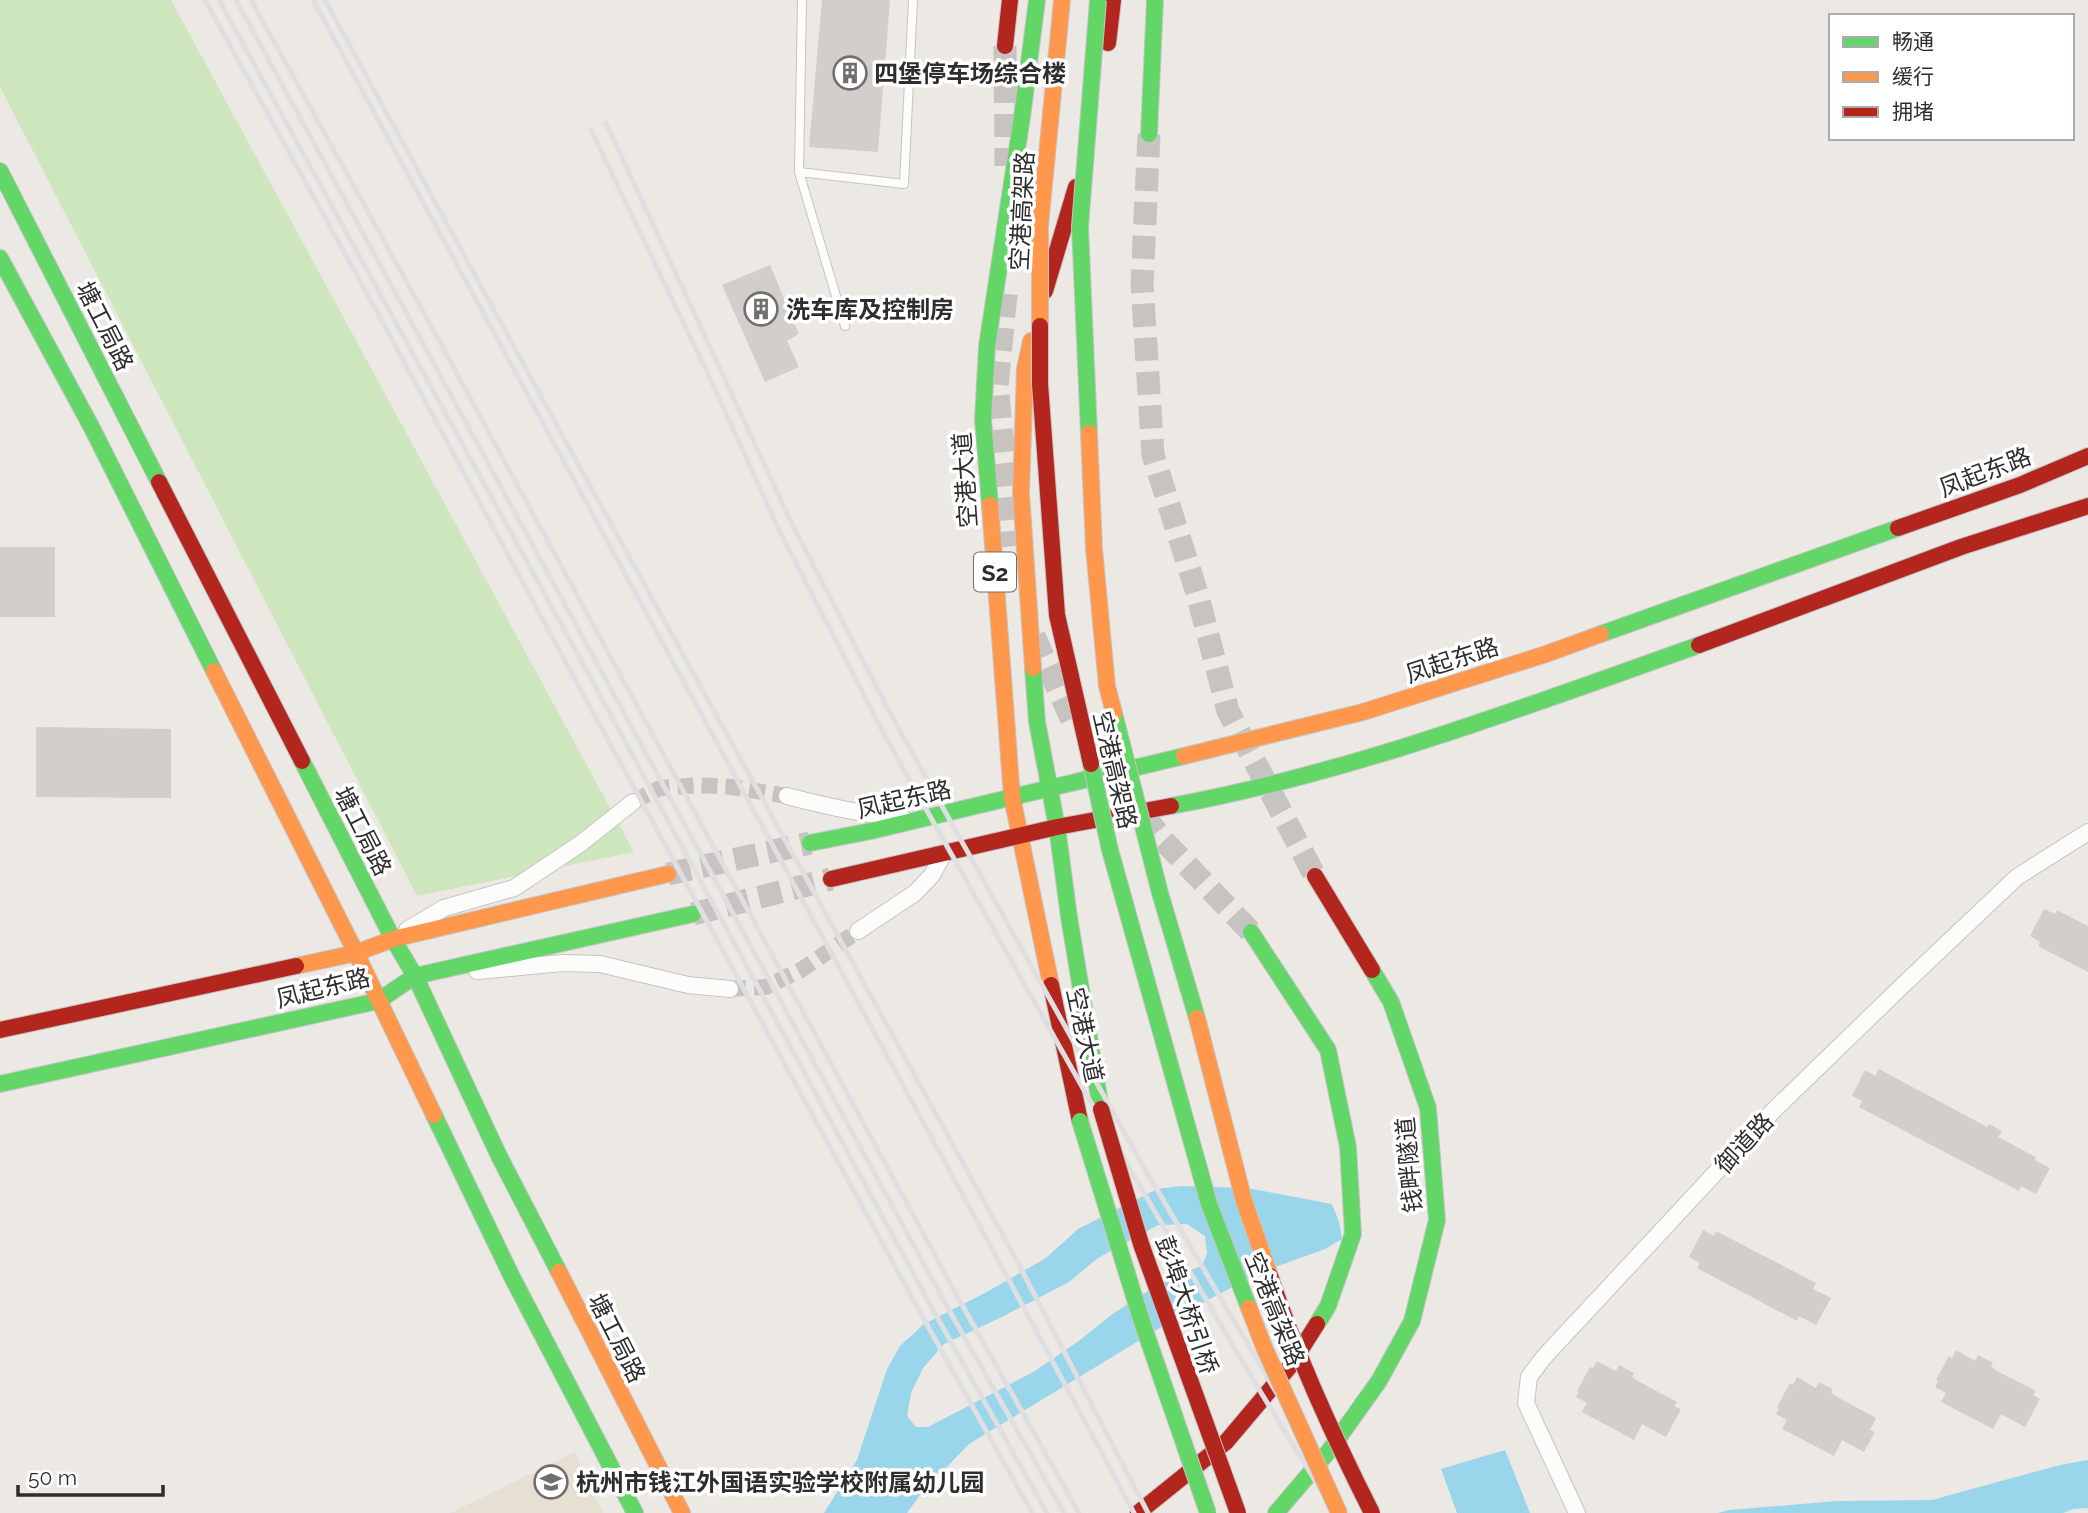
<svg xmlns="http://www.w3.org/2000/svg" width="2088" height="1513" font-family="Raleway,'Noto Sans SC',sans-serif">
<rect width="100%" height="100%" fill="#ece8e4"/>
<path fill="#e6e0d3" d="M575,1452L603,1513H450Z"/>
<path fill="#cee6be" d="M0,0H171L634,852L417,896L0,87Z"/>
<path fill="#99d6ec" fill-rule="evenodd" d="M1181,1186L1247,1188L1332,1204L1339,1222L1342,1239L1325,1249L1259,1273L1191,1309L969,1444L920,1495L907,1513H824L857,1460L887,1369L900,1346L924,1324L985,1293L1046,1258L1078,1229L1157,1189ZM1187,1224L1205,1236L1207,1253L1202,1266L1168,1278L1111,1315L1080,1340L1035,1371L928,1427H916L907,1416L911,1393L923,1368L944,1344L1000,1318L1069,1282L1098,1258L1158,1225Z
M1505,1450L1530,1513H1457L1441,1469Z
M2088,1460V1508L2073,1509L2063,1513H1718L1729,1510L1838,1501L1932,1500L2060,1465Z"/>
<path fill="#d1cecb" d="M822,0H890L878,152L809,147Z
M770,265L799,334L787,341L799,367L765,382L722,285Z
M0,547H55V617H0Z
M36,727L171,729V798L36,797Z
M2044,909L2055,914L2057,910L2088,926V972L2038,946L2040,942L2030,936Z
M1879,1069L1987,1127L1989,1124L2002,1131L1998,1137L2036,1157L2035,1160L2050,1168L2036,1194L2021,1186L2019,1191L1859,1107L1862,1101L1852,1096L1865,1070L1875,1076Z
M1703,1230L1714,1236L1716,1231L1816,1283L1813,1289L1831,1298L1816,1325L1799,1316L1797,1321L1697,1268L1700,1263L1689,1257Z
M1956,1350L1975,1361L1978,1355L1993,1363L1991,1367L1997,1371L2036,1391L2033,1395L2040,1399L2025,1427L2001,1414L1993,1429L1941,1402L1946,1393L1935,1387L1938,1381L1936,1380L1949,1356L1952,1358Z
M1597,1361L1616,1371L1619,1365L1634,1373L1632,1377L1638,1381L1677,1402L1674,1406L1681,1409L1666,1437L1642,1424L1634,1440L1582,1412L1587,1403L1576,1397L1579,1392L1577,1391L1590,1367L1593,1368Z
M1797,1377L1816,1388L1819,1382L1833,1389L1831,1393L1837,1397L1876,1418L1870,1430L1875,1432L1864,1452L1842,1440L1834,1456L1782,1429L1787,1420L1776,1414L1779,1408L1777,1407L1790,1383L1793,1385Z"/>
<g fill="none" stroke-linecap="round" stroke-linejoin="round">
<path stroke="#c6c3c0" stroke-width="16" stroke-dasharray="16 8" stroke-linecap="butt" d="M633,802L660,788L699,785L732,787L787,796
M730,989L766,987L801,970L858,931"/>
<path stroke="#c6c3c0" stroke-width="23" stroke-dasharray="23 11" stroke-linecap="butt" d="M1005,46L1006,166
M1149,134L1142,284L1153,455L1197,593L1228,711L1315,876
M1006,294L997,386L1013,546
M1034,636L1072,720
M1143,814L1163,840L1251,932
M668,874L810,843
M693,914L831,879"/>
<defs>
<path id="lane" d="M802,0L799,172L845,326
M799,172L904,184L913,0"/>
<path id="street" d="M787,796C825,806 863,815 903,818
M407,930L444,908L514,888L580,844L633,802
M858,931L915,893L932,875L944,853
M477,971L563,963L600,964L688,985L730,989
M1577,1513L1526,1403L1529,1377L1544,1357L1775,1109L1901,987L2017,877L2088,832"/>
<path id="fast" d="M1149,134L1155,0
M0,171L159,482
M0,258L92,428L214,671
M990,505L983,419L987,346L1022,117L1037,0
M1601,634L1898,528
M1033,668L1037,722L1057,827L1069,917L1101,1109
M302,761L393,939L415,976L499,1156L559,1272
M1171,806C1350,773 1528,706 1699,645
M810,843L871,831L1184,756
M1251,932L1328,1050L1348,1147L1353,1234L1328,1306L1317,1324
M0,1084L378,1001L415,976L693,914
M434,1115L512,1277L635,1513
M1276,1513L1329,1451L1379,1381L1412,1321L1437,1220L1428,1108L1391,1002L1372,970"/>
<path id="slow" d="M1031,341L1025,369L1021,493L1033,668
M990,505L1012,797L1051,985
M214,671L356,953L434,1115
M1184,756L1363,712L1546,654L1601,634
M296,966L356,953L393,939L668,874
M559,1272L682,1513"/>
<path id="jam" d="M1108,43L1113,0
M1005,46L1010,0
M1045,291L1076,187
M159,482L302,761
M1898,528L2020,485L2088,456
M1699,645L1961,547L2088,506
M1315,876L1372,970
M831,879L1057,827L1171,806
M1051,985L1080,1121
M0,1030L296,966
M1138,1513L1226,1442L1291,1365L1317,1324"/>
</defs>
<use href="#lane" stroke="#c5c4c5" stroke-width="10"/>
<use href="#street" stroke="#c5c4c5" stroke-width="18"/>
<use href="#fast" stroke="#c5c4c5" stroke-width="18"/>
<use href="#slow" stroke="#c5c4c5" stroke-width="18"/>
<use href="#jam" stroke="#c5c4c5" stroke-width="18"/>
<use href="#lane" stroke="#fcfcfb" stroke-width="8"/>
<use href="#street" stroke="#fcfcfb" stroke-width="16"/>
<use href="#fast" stroke="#63d668" stroke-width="16"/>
<use href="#slow" stroke="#ff974d" stroke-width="16"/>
<use href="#jam" stroke="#b3261e" stroke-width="16"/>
<path stroke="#dfdfe1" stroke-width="5" d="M205,0L376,310L578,685L921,1314L1032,1513
M219,0L589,675L932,1308L1047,1513
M236,0L944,1301L1064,1513
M251,0L436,335L956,1294L1079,1513
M313,0L1003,1269L1134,1513
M325,0L555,422L1018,1263L1148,1513
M606,123L792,524L890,713L1142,1164L1347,1513
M591,130L707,372L779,530L885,736L1089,1099L1252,1378L1335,1513"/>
<defs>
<path id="fast-bridge" d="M1089,433L1080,227L1098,0
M1114,713L1160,893L1197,1018
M1091,764L1110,850L1209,1204L1249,1308
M1080,1121L1142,1322L1208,1513"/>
<path id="slow-bridge" d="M1040,326V226L1062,0
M1089,433L1094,549L1107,686L1114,713
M1197,1018L1244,1201L1270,1276
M1249,1308L1264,1347L1339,1513"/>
<path id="jam-bridge" d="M1040,326V384L1057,615L1091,764
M1101,1109L1141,1244L1238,1513
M1270,1276C1297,1357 1333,1436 1372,1513"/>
</defs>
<use href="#fast-bridge" stroke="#c6c5c4" stroke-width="18" stroke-linecap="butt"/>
<use href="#slow-bridge" stroke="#c6c5c4" stroke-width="18" stroke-linecap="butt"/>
<use href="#jam-bridge" stroke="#c6c5c4" stroke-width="18" stroke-linecap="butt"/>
<use href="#fast-bridge" stroke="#63d668" stroke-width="16"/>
<use href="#slow-bridge" stroke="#ff974d" stroke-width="16"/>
<use href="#jam-bridge" stroke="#b3261e" stroke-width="16"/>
</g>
<defs>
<symbol id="building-ring" viewBox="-11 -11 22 22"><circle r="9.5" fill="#fff" stroke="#706f6e" stroke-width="1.5"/><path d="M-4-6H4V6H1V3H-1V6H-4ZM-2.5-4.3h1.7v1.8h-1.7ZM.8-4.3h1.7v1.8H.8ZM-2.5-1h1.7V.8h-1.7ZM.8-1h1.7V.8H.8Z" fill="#706f6e"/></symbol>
<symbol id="school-ring" viewBox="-11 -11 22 22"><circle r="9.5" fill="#fff" stroke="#706f6e" stroke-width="1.5"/><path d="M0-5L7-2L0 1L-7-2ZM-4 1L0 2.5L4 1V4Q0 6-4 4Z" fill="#706f6e"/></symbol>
</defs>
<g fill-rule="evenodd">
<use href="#building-ring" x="831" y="54" width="38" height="38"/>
<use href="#building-ring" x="742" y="290" width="38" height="38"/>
<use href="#school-ring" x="532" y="1463" width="38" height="38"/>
</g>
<g text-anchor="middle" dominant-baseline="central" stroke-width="7" stroke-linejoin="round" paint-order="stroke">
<rect fill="#fff" stroke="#6d6d6d" stroke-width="2" x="974" y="552.5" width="42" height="39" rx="5"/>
<g font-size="23" font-weight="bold" fill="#2e2e2e">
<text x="995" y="572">S2</text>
</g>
<g font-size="24" font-weight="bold" fill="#2e2e2e" stroke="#fff" text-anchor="start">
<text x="874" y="73">四堡停车场综合楼</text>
<text x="786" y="309">洗车库及控制房</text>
<text x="576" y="1482">杭州市钱江外国语实验学校附属幼儿园</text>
</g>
<g font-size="24" fill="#2e2e2e" stroke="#fff">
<text transform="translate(1022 211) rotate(-87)">空港高架路</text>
<text transform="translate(105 326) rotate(63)">塘工局路</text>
<text transform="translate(1985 472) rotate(-21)">凤起东路</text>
<text transform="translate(965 480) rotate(-94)">空港大道</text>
<text transform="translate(1452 660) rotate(-18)">凤起东路</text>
<text transform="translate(1115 770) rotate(77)">空港高架路</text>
<text transform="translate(904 799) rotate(-13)">凤起东路</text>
<text transform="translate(363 831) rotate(63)">塘工局路</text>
<text transform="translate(323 988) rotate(-14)">凤起东路</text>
<text transform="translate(1085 1035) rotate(78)">空港大道</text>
<text transform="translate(1744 1143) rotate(-47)">御道路</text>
<text transform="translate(1409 1165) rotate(-95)">钱畔隧道</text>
<text transform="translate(1187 1305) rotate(71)">彭埠大桥引桥</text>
<text transform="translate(1275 1309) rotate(68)">空港高架路</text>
<text transform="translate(617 1338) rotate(63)">塘工局路</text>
</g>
</g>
<rect x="1829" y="14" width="245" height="126" fill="#ffffff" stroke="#ababab" stroke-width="2"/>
<rect x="1843" y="37" width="35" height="10" fill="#63d668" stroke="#ababab" stroke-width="2"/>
<text x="1892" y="49" font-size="21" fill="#2e2e2e">畅通</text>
<rect x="1843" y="72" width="35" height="10" fill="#ff974d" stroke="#ababab" stroke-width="2"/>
<text x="1892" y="84" font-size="21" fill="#2e2e2e">缓行</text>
<rect x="1843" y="107" width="35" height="10" fill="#b3261e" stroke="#ababab" stroke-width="2"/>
<text x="1892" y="119" font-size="21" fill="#2e2e2e">拥堵</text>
<path d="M18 1485v10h145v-10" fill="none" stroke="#2e2e2e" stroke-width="3.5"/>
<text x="28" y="1485" font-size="21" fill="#2e2e2e" stroke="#ffffff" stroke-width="5" paint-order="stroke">50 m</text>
</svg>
